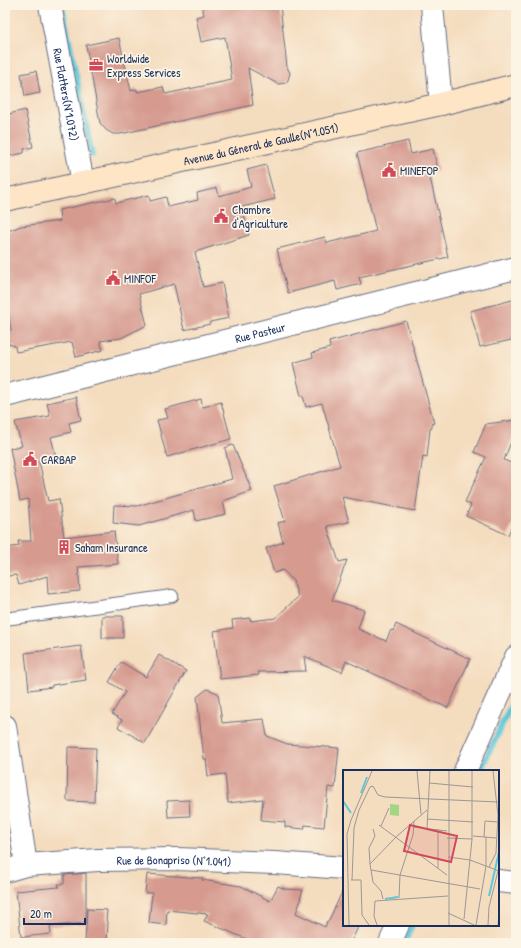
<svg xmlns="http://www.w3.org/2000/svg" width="521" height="948" font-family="'Patrick Hand',sans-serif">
<rect width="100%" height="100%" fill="#fcf5e5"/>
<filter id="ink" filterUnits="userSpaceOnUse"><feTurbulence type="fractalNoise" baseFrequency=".025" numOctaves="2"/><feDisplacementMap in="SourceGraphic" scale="8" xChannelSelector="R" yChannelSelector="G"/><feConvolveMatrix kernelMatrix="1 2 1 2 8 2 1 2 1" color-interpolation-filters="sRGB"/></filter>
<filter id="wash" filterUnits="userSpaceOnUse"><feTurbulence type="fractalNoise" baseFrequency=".012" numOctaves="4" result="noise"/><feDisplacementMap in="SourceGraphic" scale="16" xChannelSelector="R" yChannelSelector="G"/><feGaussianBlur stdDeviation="0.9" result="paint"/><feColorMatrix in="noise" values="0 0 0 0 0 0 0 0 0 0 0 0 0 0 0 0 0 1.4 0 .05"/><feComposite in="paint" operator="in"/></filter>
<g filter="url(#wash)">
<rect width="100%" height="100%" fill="#f4dcbe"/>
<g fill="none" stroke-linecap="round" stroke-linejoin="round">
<path stroke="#5ec7da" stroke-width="6" d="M62,5L92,155
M480,771L516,695
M404,943L412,925"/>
</g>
<g id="blocks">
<path fill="#d69a8f" d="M213,5H280L287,67L290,73L288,80L286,83L278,84L248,68L253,105L120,134H113L106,130L100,123L86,45L119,38L131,91L137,89V92L163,87L165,94L232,80L225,37L201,42L196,17L204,15L202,7Z
M36,71L40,93L25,96L21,74Z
M25,110L33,147L24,149V153L5,157V115Z
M408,141L411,154L433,149L438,170L429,173L448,257L359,277L361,284L337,290L335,281L288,293L277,249L325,237L327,243L376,231L357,153Z
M266,165L275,199L242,207L249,235L195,252L203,287L222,283L229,318L210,322V324L184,330L174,284L139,294L147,325L121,338L100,341L103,350L76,357L72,342L16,352L15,346L9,344L6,334L11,330L7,305H5V232L21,226L60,221L59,210L115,198L116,203L149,195L150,201L166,197L168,207L198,200L197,193L217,188L219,196L251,187L247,170Z
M516,299V339L480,347L470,311Z
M406,321L434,423L432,424V428L430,429L427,457L423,456L415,511L342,497L349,522L327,526L339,562L347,560L332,600L364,610L358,629L386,641L391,630L393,631L396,624L470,659L448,708L346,661L342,672L304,656L306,671L258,672L259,675L220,679L214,631L233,628L232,620L250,618L251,621L275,618L298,597L293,581L283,570L274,573L266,548L283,542L278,523L285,521L274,486L340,466L322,403L306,407L303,396H301L293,363L313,357L312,353L330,348L329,342Z
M76,397L81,420L69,423L71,432L51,437L56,457L39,461L48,501L59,499L64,537L114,531L118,564L78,567L80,591L48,594L47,576L19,585L16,575L8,576L5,548L19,546L18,541H31L28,499L20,501L10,448L22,446L15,422L50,416L47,403Z
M201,399L203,407L221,402L231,439L167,457L157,420L168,418L165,409Z
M516,420V429L504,460L516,465V517L508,535L466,516L471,505L465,502L486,457L474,452L486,424Z
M233,445L252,491L223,501L226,514L196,521L194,510L139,526L113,523L114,505L137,506L232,479L225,448Z
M102,616H123V638H102Z
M81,646L86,680L52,685V687L29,690L25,653Z
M159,655L186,671L145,743L118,727L122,720L112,714L125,692L109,682L121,662L146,677Z
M207,689L218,693L222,723L264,719L267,736L287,744L339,748L335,788L328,787L324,827L305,825L304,829L285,827V822L261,820L263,799L228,803L225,774L208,776L206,759H204L197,697Z
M68,747L96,748L94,802L67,801Z
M189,800L190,816L168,817L167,801Z
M86,873V923L50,926L51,934L21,937L16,891L59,887L58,884H64V875Z
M147,874L203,878L202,880L241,886L270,901L278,886L285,889L303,890L300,899L301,900L296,913L325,927L327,921L328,922L344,888V925H359L352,940L359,943H256L204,921L208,914L167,910L166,925L149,923L152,893H145Z
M87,909L107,910L106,921H108L107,943H85Z"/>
</g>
</g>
<g filter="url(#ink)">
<use href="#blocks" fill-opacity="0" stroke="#676c80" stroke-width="1"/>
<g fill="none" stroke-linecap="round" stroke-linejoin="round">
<defs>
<path id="service" d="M5,619L172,596"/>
<g id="minor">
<path id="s1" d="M50,5L83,183"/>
<path id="s2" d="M5,396L516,268"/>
<path d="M5,726L26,865"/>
<path d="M465,771L516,657"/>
<path id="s3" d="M5,871L26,865L98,860L178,859L275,863L344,868"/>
<path d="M498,881L516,883"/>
<path d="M390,943L398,925"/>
</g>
<path id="tertiary" d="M432,5L441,104"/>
<g id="secondary">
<path id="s4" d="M5,200L441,104L516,85"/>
</g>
</defs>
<use href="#service" stroke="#676c80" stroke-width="14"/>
<use href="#minor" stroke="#676c80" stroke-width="24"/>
<use href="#tertiary" stroke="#676c80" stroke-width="24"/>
<use href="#secondary" stroke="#676c80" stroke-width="24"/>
<use href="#service" stroke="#fff" stroke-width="12"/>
<use href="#minor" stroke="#fff" stroke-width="22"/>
<use href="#tertiary" stroke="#fff" stroke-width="22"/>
<use href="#secondary" stroke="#fde5c5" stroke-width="22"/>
</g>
</g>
<defs>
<symbol id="office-bare" viewBox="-9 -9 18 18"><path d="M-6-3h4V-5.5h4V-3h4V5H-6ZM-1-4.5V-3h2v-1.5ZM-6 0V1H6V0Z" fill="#d1495b" stroke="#fcf5e5" stroke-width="2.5" paint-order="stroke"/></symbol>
<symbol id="civic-bare" viewBox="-9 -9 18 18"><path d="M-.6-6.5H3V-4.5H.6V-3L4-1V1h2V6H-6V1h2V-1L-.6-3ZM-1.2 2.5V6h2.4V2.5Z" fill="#d1495b" stroke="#fcf5e5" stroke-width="2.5" paint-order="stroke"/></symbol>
<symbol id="building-bare" viewBox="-9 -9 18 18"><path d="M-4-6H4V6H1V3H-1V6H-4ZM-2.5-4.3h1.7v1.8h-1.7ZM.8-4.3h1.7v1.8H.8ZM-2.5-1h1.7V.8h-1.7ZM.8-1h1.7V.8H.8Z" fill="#d1495b" stroke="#fcf5e5" stroke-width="2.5" paint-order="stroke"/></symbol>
</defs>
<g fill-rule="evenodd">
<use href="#office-bare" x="86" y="55" width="20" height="20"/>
<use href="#civic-bare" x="379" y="160" width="20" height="20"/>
<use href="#civic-bare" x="211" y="206" width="20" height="20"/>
<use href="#civic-bare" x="103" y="268" width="20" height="20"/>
<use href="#civic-bare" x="20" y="449" width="20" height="20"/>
<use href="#building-bare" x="54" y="537" width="20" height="20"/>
</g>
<g text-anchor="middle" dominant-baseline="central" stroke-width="3.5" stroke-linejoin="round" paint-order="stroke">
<g font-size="12" fill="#1b2f5e" stroke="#fcf5e5" text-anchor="start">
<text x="107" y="58">Worldwide<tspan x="107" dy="14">Express Services</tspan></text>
<text x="400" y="170">MINEFOP</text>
<text x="232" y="209">Chambre<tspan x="232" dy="14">d'Agriculture</tspan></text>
<text x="124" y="278">MINFOF</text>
<text x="41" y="459">CARBAP</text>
<text x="75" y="547">Saham Insurance</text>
</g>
<g font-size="12" fill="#1b2f5e" stroke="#fcf5e5">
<text stroke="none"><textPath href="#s1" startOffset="91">Rue Flatters(N°1.072)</textPath></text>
<text stroke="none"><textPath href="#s4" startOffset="262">Avenue du Géneral de Gaulle(N°1.051)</textPath></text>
<text stroke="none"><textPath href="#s2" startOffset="263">Rue Pasteur</textPath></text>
<text stroke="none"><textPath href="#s3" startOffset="170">Rue de Bonapriso (N°1.041)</textPath></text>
</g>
</g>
<g transform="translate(343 770)">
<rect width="156" height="156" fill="#f4dcbe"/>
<path d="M47,34L56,35V46L47,45Z" fill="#a3d585"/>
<path fill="none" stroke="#5ec7da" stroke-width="2" d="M18,23L24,7M0,31L8,43M146,126L156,82M42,129L55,127"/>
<path fill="none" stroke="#9d9798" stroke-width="1" d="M74,1L78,44M86,13L130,17M84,49L130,52M8,50L29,1M36,55L104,105M38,56L46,38M71,57L104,61M84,58L87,1M30,59L32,66L26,78L27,94L30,112L38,121L40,129M95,59V98M130,66L153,68M141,67L142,51L155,52M104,68L129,69M105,87L127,90L156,101M27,94L53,67L84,40M146,97L153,83L155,45L150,1M28,100L137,119M8,110H18L19,145L26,155M9,110L11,58L16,40L27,17L30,16L35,25L42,27L155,32M56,128L57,105L70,65L71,51M105,143L131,155M121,149L129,69V1M6,155L4,64L8,50M34,155L31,146L32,131L105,126M106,155V1M133,155L143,96V67M145,155L146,137L156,97M155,155L156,143"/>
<path fill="#d1495b" fill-opacity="0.15" stroke="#d1495b" stroke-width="2" d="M67,55L114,66L108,92L61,81Z"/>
<rect width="156" height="156" fill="none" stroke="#1b2f5e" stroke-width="2"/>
</g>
<rect width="521" height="948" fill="none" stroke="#fcf5e5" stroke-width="20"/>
<path d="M24 918v6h61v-6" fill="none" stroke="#1b2f5e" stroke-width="2"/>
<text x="30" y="918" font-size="12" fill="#1b2f5e" stroke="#fcf5e5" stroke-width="3" paint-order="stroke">20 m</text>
</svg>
